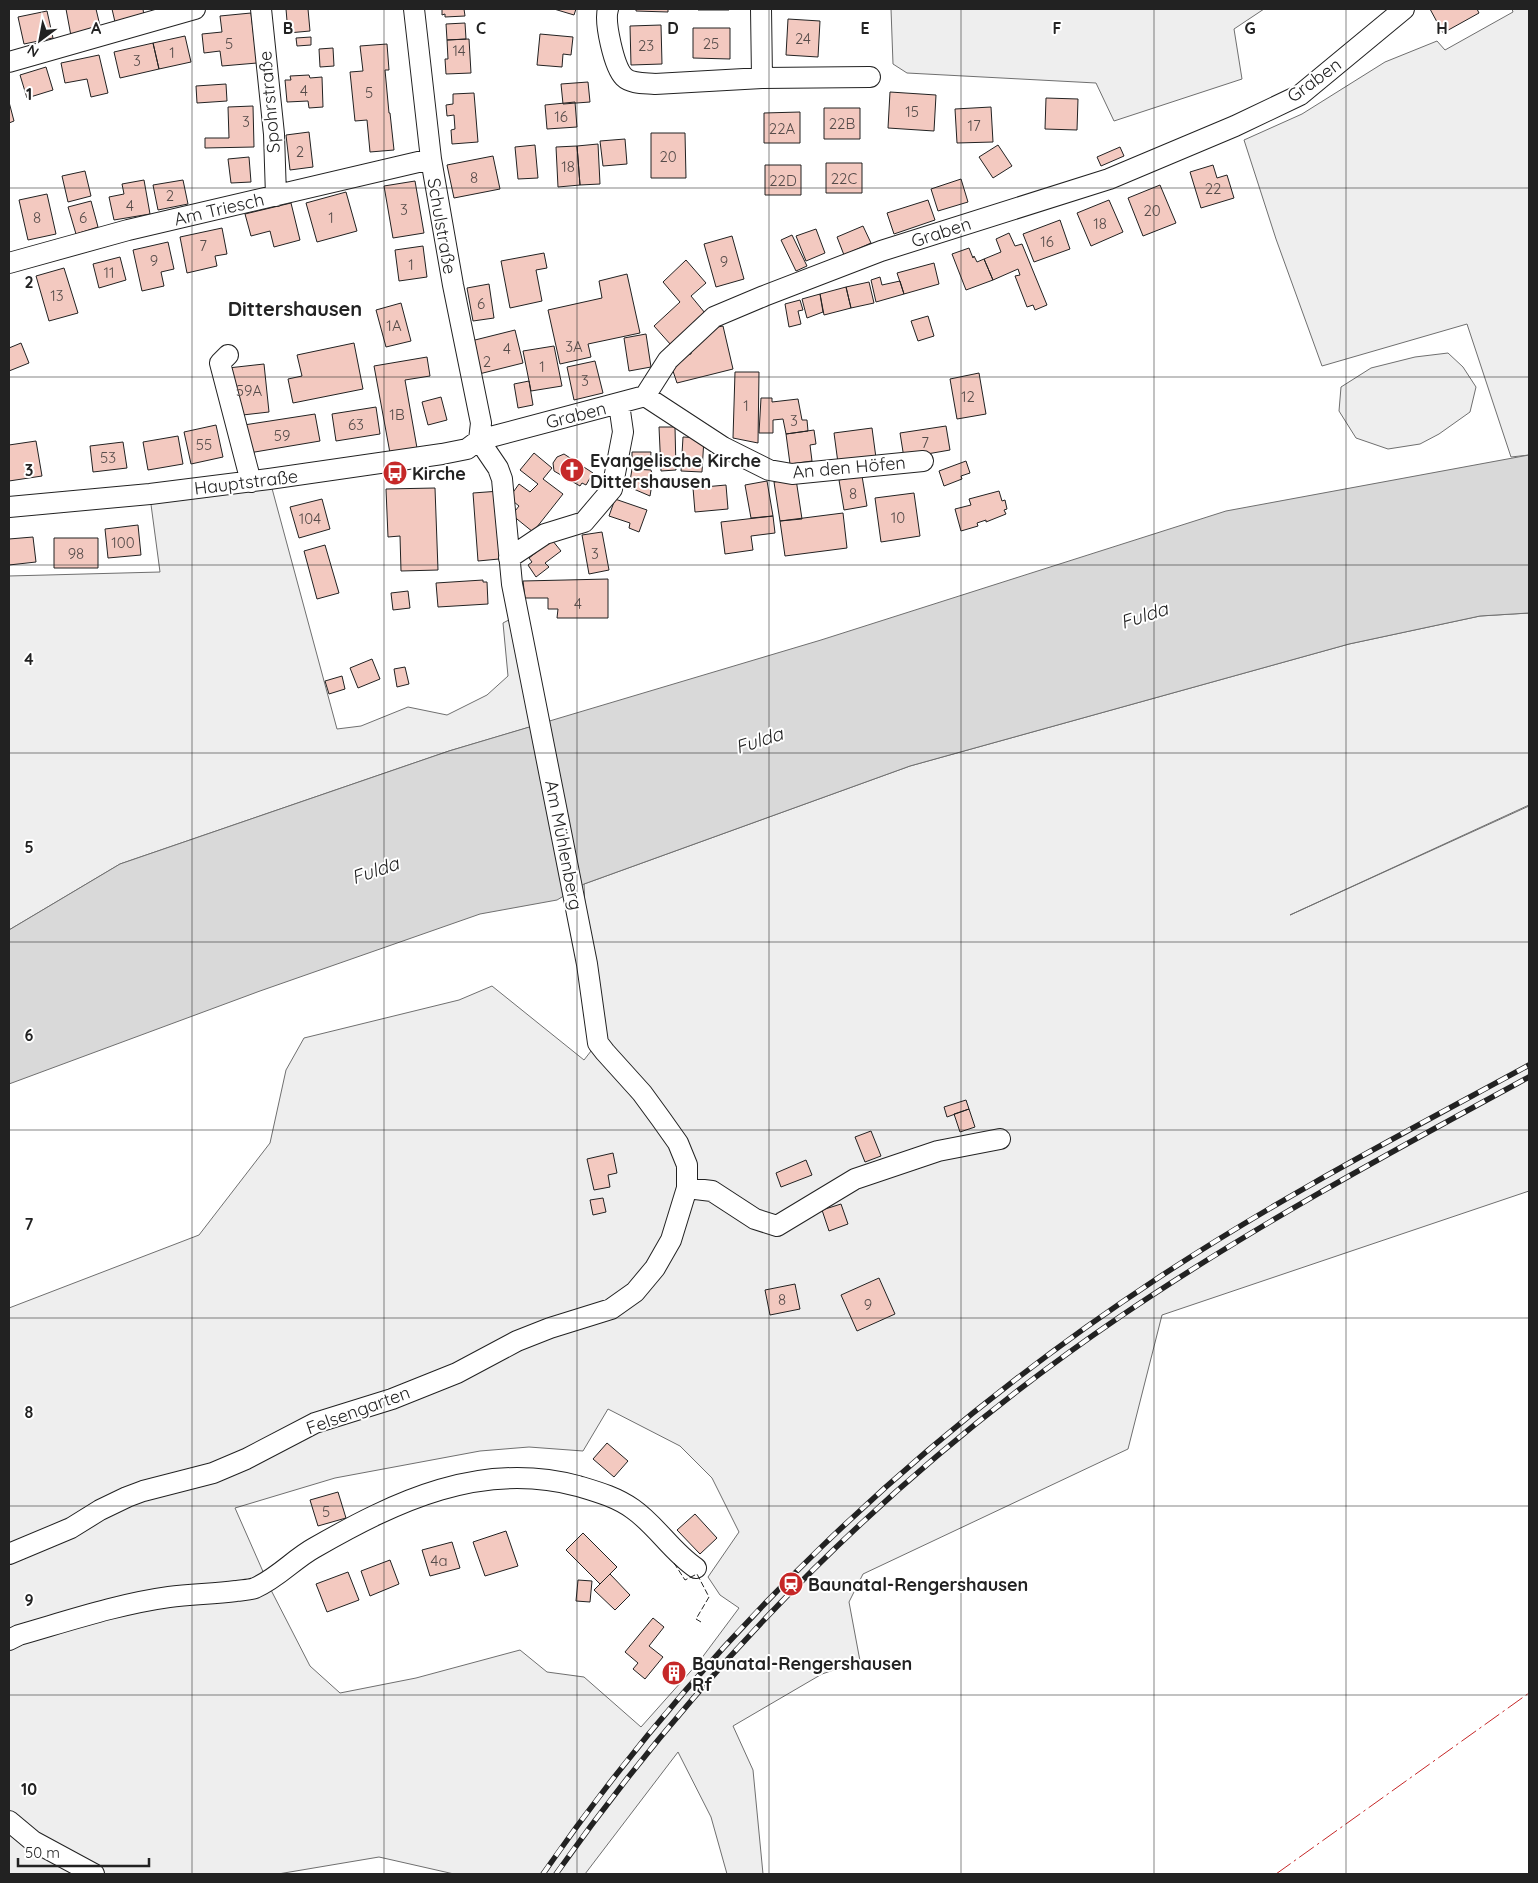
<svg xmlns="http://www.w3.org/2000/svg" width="1538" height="1883" font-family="Quicksand,sans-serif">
<rect width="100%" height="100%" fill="#fff"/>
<path fill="#eee" stroke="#6f6f6f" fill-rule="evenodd" d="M891,9H1264L1234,29L1242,79L1114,121L1096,83L907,73L893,64Z
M1512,9H1529V455L1511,457L1467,324L1322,366L1276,239L1244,140L1302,114L1385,62L1437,41L1445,50L1513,12Z
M1448,353L1463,367L1476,387L1470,412L1439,434L1420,444L1388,449L1356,438L1339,411L1341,387L1371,368L1415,357Z
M270,481L337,729L361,726L408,707L447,715L487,695L508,676L503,623L522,613L540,724L449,751L120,864L9,930V576L160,572L150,497Z
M1529,613V805L1290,915L1529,806V1191L1162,1315L1128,1449L863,1574L849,1602L860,1661L822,1674L733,1726L753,1770L763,1874H727L711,1817L678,1752L585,1874H454L379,1857L278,1874H9V1308L199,1235L270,1143L286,1070L304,1038L459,1000L492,986L584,1060L598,1042L587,964L584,884L910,766L1349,644L1480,616ZM608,1409L680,1446L712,1478L739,1532L708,1577L720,1595L739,1608L698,1663L641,1727L584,1677L547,1672L520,1650L416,1678L340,1693L310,1666L272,1592L235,1508L335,1478L480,1451L529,1447L583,1451Z"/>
<path fill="#d9d9d9" stroke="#6f6f6f" d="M1529,455V613L1480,616L1349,644L910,766L584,884L557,900L480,914L260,991L9,1084V930L120,864L449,751L821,640L1226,511Z"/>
<path fill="#f3c9c0" stroke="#222" d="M66,9H96L101,30L71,36Z
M112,9H143L144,16L115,22Z
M286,9H308L310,31L288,33Z
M442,9H464L465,16L445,17V14L442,15Z
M554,9H576L574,15Z
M636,9H668V12L636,11Z
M698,9H729V10H698Z
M1430,9H1477L1479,13L1443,33Z
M47,11L53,38L24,44L18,17Z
M251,13L257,63L222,66L220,51L204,53L202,34L222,32L220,16Z
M788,19L820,21L818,57L786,55Z
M465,23L466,39L447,40L446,24Z
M661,25L662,64L631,65L630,26Z
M693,28H730V59L693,58Z
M540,34L573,37L571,55L563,54L562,67L537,65Z
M185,36L191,62L159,69L153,43Z
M311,37V45L297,46L296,38Z
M469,39L471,73L446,74L445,59H448L447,40Z
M153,43L159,69L120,78L114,52Z
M387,44L389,70H385L389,113H390L394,150L370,152L367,120L355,121L350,72L363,71L360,46Z
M333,48L334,66L320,67L319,49Z
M99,55L108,93L91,97L87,79L65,83L61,63Z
M46,67L53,90L27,98L20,75Z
M309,75L310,78L322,77L323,107L309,108L308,101L287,102L285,80H291L290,76Z
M588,82L590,102L563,104L561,84Z
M226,84L227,101L197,103L196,86Z
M890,92L936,95L934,131L888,128Z
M474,93L478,142L452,144L451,130L455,129L454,115L447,116L446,105L453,104V94Z
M1046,98L1078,99L1077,130L1045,129Z
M9,102L14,121L9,123Z
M575,102L577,127L547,129L545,105Z
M253,106L254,147L205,148V138H229L228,107Z
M991,107L993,142L957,143L955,109Z
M824,108H860V139H824Z
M800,112V143H764V113Z
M309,132L313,167L290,170L286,135Z
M651,133H685L686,178H651Z
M625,139L627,164L603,166L600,141Z
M598,144L600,184L580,185L577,146Z
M535,145L538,178L518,179L515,147Z
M998,145L1012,166L993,178L979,157Z
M577,146L580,185L558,187L556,147Z
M1120,147L1124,156L1101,166L1097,157Z
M493,156L500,189L454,198L447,165Z
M249,157L251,182L231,183L228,159Z
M826,163H862V193H826Z
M765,165H801V195H765Z
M1213,165L1217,178L1227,175L1234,198L1201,208L1190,172Z
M85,171L91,196L68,202L62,176Z
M961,179L968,202L938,211L931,189Z
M144,180L150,214L114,220L109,197L124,194L122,184Z
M183,180L188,204L158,210L153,185Z
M415,181L424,233L393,238L384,186Z
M1160,185L1176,223L1143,236L1128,198Z
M346,192L357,231L317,242L306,203Z
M47,194L56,234L28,240L19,200Z
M928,200L935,220L894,234L887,213Z
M1109,200L1123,232L1091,246L1077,213Z
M91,201L98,227L76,234L68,207Z
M291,203L300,240L274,247L270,231L251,236L245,214Z
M1060,220L1070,249L1034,262L1023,234Z
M863,226L871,243L844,255L837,237Z
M222,228L227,254L215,256L217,266L187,273L180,237Z
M816,229L825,253L806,261L796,236Z
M1009,233L1015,246L1022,244L1047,305L1035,310L1033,305L1027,307L1015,276L1020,275L1018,269L993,280L984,259L1001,252L996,239Z
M792,235L807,266L796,271L781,240Z
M732,236L744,279L716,287L704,244Z
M168,242L174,269L161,272L164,286L142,291L133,250Z
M423,246L427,277L399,281L395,250Z
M969,248L973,258L974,256L977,262L984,259L993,280L966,290L952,254Z
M544,253L547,268L536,270L542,301L510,308L501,261Z
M120,257L126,280L99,288L93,264Z
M686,260L706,283L691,296L705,313L671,345L654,326L680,302L663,282Z
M934,263L939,284L904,294L897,273Z
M64,268L78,313L49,321L36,276Z
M627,274L640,333L588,344L591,357L560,364L548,310L602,298L599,281Z
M880,277L882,285L900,281L904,294L876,302L871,280Z
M869,282L874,303L851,308L846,287Z
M489,284L494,318L473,321L467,288Z
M846,287L851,308L824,315L820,294Z
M820,294L823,312L807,318L802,299Z
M800,300L803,310L798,311L801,324L789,327L785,304Z
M401,303L411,341L386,347L376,310Z
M928,316L934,336L918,341L911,321Z
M723,326L733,369L677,383L673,371L683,356L691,354L692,347L712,328Z
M515,330L523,363L479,374L471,341Z
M646,334L651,367L629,371L624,338Z
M21,343L29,363L9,371V348Z
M354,343L363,389L293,403L288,379L302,376L297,355Z
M554,346L562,386L531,391L523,351Z
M427,357L430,376L405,380L417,448L390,453L374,366Z
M595,361L603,393L574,400L567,367Z
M264,364L269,412L234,416L228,368Z
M735,372H759L758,443L733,438Z
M979,373L986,414L957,419L950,379Z
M529,381L533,405L518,408L514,384Z
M441,397L447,420L428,425L422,402Z
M761,398H772V402L798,399L802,420H807L808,431L786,434L783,419L773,420V433H759Z
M376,407L380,434L336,441L332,414Z
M315,414L320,441L249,453L244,425Z
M216,425L223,457L191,464L184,432Z
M946,426L950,450L904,458L900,433Z
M659,427H675L676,470L661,471Z
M872,428L876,458L838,463L834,433Z
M814,430L816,444L810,445L812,461L790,464L786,434Z
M178,436L183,464L148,470L143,442Z
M683,437L704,438L702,472L681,471Z
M36,441L42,476L9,481V445Z
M123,442L127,468L93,472L90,446Z
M632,452H651L650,465H632Z
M534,453L552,468L543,479L563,494L533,532L512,515L519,506L509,498L519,484L530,492L538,484L520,470Z
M564,454L593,473L586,485L582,483L580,486L554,471L553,463L557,457Z
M966,461L970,473L961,476L962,479L944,486L939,471Z
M632,469L651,470L653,478L650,496L629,487Z
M862,476L867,506L844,510L839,480Z
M796,479L802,519L780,521L774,482Z
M767,481L773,516L751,518L745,485Z
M726,485L728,509L695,512L693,488Z
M435,488L438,570L401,571L400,536L388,537L386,489Z
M500,491L499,559L478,561L473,493Z
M999,491L1002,501L1005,500L1007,509L1004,510L1006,514L986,522V520L977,523L978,526L961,531L955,509L971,505L969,499Z
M914,493L920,536L881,542L875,498Z
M322,499L330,529L299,538L290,507Z
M615,499L647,510L639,532L629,528L630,523L609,516Z
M843,513L847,548L785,556L780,521Z
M773,516L775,533L751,536L753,550L725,554L721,522Z
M138,525L141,555L108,558L105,529Z
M602,532L609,570L589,574L582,535Z
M33,537L36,562L9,565V539Z
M54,538H98V568H54Z
M552,540L561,551L545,563L549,567L536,577L528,565L532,562L529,558Z
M325,545L339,593L317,599L304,551Z
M608,579V618H557L558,609H548V598H525L523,581Z
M483,580V582H487L488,604L438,607L436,583Z
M408,591L410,608L393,610L391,593Z
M372,659L380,679L358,688L350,668Z
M405,667L409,684L397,687L394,669Z
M342,676L345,689L329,694L325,681Z
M966,1100L969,1109L947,1117L944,1107Z
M969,1109L975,1127L960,1132L954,1114Z
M871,1131L881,1156L865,1162L855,1137Z
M613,1153L617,1173L608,1175L610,1187L594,1190L587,1159Z
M806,1160L812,1175L781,1187L776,1173Z
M603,1198L606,1212L593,1215L590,1200Z
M841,1204L848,1224L829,1231L822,1210Z
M879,1278L895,1314L857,1331L841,1295Z
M795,1284L800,1309L770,1315L765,1290Z
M607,1443L628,1461L614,1477L593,1459Z
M338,1492L346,1518L318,1526L310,1500Z
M695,1514L717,1538L700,1554L677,1530Z
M506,1531L518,1566L485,1576L473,1542Z
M583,1533L617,1567L600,1584L566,1550Z
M452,1542L460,1568L430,1576L422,1550Z
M390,1560L399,1584L370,1596L361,1571Z
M348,1572L359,1600L327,1612L316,1584Z
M610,1574L630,1595L615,1610L594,1590Z
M578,1580L592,1581L590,1602L576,1601Z
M653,1618L664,1627L649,1646L663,1657L645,1679L633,1669L638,1663L625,1652Z
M677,1662L685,1669L671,1684L663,1676Z"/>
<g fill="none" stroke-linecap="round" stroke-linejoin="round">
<defs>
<path id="minor" d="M261,9L274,134L276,196
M414,9L431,159L453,285L481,423L479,440
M608,9C604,22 614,67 624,77C631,84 645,83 655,84L762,78L870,77
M761,9L762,78
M9,62L195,9
M9,263L128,230L431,159
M228,355L220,363L251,482
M645,396L723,447L769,470L792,474L923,461
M9,507L150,494L269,479L442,454L467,449L479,440L645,396L668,360L714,317L764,296L881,251L1109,179L1235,126L1300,95L1404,9
M509,558L545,534L584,522L612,489L623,432L619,404
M687,1188L712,1191L755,1219L777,1226L855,1179L938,1151L1000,1139
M9,1554L71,1528L100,1510L127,1497L143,1491L213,1473L246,1459L315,1423L392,1399L457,1373L517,1341L550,1328L611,1309L635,1292L655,1268L671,1240L687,1188V1165L678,1143L661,1119L642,1093L605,1052L598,1043L587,964L512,584L502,479L498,468L479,440
M9,1640L19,1635C68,1621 118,1604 169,1597C191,1594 214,1594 236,1591C242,1590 250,1590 255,1588C278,1578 294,1559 314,1548C396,1501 481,1460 578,1486C598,1492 616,1497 633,1509C657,1526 672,1552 696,1568
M9,1821L33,1841L94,1874"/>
</defs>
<use href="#minor" stroke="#222" stroke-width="22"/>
<use href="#minor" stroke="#fff" stroke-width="20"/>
<defs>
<path id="rail" d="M543,1874C707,1637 918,1436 1158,1278C1277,1199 1404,1133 1529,1065
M556,1874C710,1656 900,1466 1121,1316C1252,1227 1391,1152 1529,1077"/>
</defs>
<use href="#rail" stroke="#222" stroke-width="5.5"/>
<use href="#rail" stroke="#fff" stroke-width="4" stroke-dasharray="11" stroke-linecap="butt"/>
<path stroke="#222" stroke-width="1" stroke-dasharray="6 2.5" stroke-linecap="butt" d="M674,1563L685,1580L697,1574L709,1597L696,1619L701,1622"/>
<path stroke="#c62828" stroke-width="1" stroke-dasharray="18 4 2.5 4" stroke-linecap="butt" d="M1276,1874L1529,1693"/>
</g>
<path fill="none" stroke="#222" stroke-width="1" stroke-opacity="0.55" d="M192,9V1874M384,9V1874M577,9V1874M769,9V1874M961,9V1874M1154,9V1874M1346,9V1874M9,188H1529M9,377H1529M9,565H1529M9,753H1529M9,942H1529M9,1130H1529M9,1318H1529M9,1506H1529M9,1695H1529"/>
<defs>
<symbol id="church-disc" viewBox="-11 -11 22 22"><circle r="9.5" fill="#c62828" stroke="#fff"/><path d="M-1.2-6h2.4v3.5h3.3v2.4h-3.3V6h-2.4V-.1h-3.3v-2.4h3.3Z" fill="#fff"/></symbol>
<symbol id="bus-disc" viewBox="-11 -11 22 22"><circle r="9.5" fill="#c62828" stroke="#fff"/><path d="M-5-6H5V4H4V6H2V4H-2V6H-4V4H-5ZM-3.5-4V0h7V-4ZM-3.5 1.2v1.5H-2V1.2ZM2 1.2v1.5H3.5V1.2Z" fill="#fff"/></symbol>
<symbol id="station-disc" viewBox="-11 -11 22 22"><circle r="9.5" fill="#c62828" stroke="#fff"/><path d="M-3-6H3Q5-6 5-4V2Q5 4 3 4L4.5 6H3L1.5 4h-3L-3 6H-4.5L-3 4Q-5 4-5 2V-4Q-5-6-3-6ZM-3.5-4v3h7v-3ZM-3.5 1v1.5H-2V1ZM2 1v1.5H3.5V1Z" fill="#fff"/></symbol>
<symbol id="building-disc" viewBox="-11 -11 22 22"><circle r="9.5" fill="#c62828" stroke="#fff"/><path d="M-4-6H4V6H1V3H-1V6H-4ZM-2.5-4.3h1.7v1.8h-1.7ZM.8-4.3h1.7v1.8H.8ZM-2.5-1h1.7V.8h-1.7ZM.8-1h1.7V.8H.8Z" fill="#fff"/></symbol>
</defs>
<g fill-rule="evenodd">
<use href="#church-disc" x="558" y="456" width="28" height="28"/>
<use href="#bus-disc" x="381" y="459" width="28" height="28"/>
<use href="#station-disc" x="777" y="1570" width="28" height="28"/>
<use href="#building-disc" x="660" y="1659" width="28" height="28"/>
</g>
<g text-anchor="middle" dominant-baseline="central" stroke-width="4" stroke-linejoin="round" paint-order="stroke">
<g font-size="15" fill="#564c4a">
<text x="803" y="38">24</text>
<text x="229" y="43">5</text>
<text x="711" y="43">25</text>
<text x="646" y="45">23</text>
<text x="459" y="50">14</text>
<text x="172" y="52">1</text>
<text x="137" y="60">3</text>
<text x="304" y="90">4</text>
<text x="369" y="92">5</text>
<text x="912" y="111">15</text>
<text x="561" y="116">16</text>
<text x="246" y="121">3</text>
<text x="842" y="123">22B</text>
<text x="974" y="125">17</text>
<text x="782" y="128">22A</text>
<text x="300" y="151">2</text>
<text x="668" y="156">20</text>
<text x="568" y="166">18</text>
<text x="474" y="177">8</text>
<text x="844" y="178">22C</text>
<text x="783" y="180">22D</text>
<text x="1213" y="188">22</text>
<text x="170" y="195">2</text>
<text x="130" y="205">4</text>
<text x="404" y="209">3</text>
<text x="1152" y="210">20</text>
<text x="37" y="217">8</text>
<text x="83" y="217">6</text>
<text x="331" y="217">1</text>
<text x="1100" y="223">18</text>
<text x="1047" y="241">16</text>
<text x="203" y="245">7</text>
<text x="154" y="260">9</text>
<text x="724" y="261">9</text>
<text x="411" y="264">1</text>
<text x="109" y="272">11</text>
<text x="57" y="295">13</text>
<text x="481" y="303">6</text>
<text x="394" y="325">1A</text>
<text x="574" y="346">3A</text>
<text x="507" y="348">4</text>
<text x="487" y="361">2</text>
<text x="542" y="366">1</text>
<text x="585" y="380">3</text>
<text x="249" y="390">59A</text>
<text x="968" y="396">12</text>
<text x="746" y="405">1</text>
<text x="397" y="414">1B</text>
<text x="794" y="420">3</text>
<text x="356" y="424">63</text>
<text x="282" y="435">59</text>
<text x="925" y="442">7</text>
<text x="204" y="444">55</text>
<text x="108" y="457">53</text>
<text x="853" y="493">8</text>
<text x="898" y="517">10</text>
<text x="310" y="518">104</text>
<text x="123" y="542">100</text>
<text x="76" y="553">98</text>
<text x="595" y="553">3</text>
<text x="578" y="603">4</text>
<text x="782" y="1299">8</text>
<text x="868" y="1304">9</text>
<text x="326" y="1511">5</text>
<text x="439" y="1560">4a</text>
</g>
<g font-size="18" fill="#222" stroke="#fff">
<text transform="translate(1314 80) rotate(-36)">Graben</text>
<text transform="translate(269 102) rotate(-95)">Spohrstraße</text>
<text transform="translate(219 209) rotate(-13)">Am Triesch</text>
<text transform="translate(442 226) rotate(80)">Schulstraße</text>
<text transform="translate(941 232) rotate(-18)">Graben</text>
<text transform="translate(576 415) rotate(-14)">Graben</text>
<text transform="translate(849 467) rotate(-5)">An den Höfen</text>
<text transform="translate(246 482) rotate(-7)">Hauptstraße</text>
<text transform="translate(564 845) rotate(79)">Am Mühlenberg</text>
<text transform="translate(358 1410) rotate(-20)">Felsengarten</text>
</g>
<g font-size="18" font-weight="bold" fill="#222" stroke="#fff" text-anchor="start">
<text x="590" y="460">Evangelische Kirche<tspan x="590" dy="21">Dittershausen</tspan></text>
<text x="412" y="473">Kirche</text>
<text x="808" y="1584">Baunatal-Rengershausen</text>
<text x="692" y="1663">Baunatal-Rengershausen<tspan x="692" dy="21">Rf</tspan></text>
</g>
<g font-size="19" font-style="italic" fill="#222" stroke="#fff">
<text transform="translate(1144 615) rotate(-18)">Fulda</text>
<text transform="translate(759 740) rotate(-18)">Fulda</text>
<text transform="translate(375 870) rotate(-19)">Fulda</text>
</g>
<g font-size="20" font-weight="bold" fill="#222" stroke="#fff">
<text x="295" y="308">Dittershausen</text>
</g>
</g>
<g font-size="16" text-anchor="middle" font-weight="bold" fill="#222" stroke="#fff" stroke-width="4" stroke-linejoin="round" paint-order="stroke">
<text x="96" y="34">A</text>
<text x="288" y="34">B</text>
<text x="481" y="34">C</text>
<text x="673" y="34">D</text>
<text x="865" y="34">E</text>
<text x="1057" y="34">F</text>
<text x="1250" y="34">G</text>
<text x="1442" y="34">H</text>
<text x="29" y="100">1</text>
<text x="29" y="288">2</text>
<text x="29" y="476">3</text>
<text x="29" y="665">4</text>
<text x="29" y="853">5</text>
<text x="29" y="1041">6</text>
<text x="29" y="1230">7</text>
<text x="29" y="1418">8</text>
<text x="29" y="1606">9</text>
<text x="29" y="1795">10</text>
</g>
<rect width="1538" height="1883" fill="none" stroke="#222222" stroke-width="20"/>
<g transform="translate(40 40) rotate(212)" stroke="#ffffff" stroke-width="4" paint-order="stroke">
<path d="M0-4L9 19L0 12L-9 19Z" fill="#222222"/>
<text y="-8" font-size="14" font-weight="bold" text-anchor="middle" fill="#222222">N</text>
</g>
<path d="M18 1858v8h131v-8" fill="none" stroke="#222222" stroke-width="2.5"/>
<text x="25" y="1858" font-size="15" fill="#222222" stroke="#ffffff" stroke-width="4" paint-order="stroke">50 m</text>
</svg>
